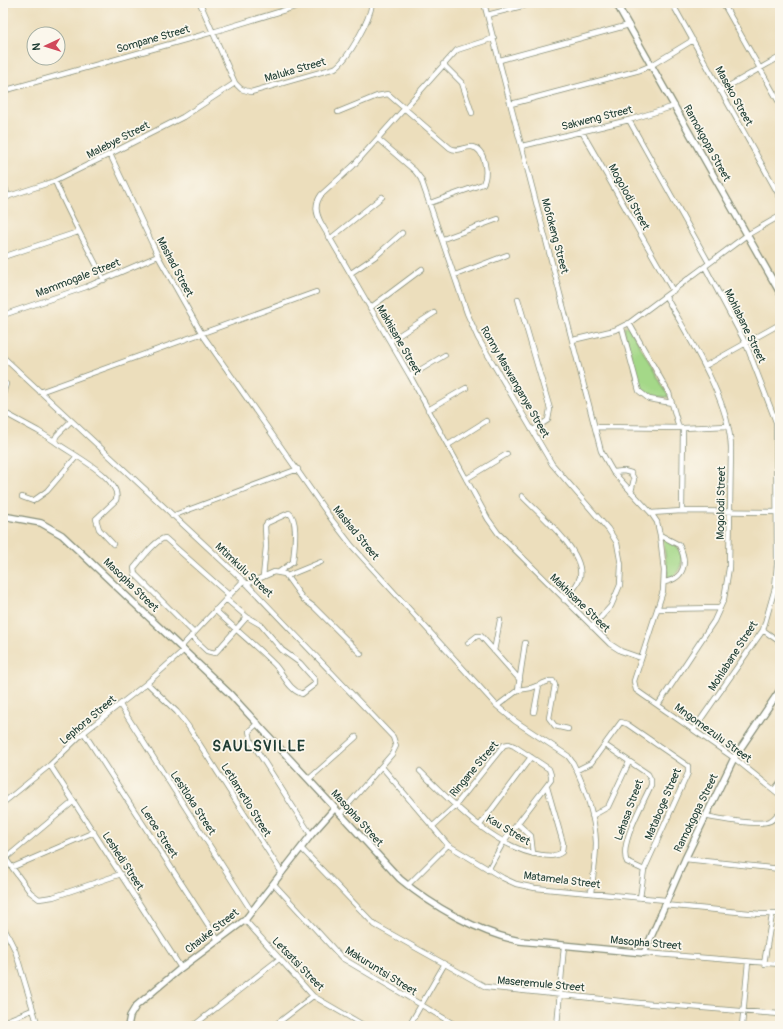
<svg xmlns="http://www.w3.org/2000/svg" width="783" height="1029" font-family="Pangolin,sans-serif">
<rect width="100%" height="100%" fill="#fbf7ec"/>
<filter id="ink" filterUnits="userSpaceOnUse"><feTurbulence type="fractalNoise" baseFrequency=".025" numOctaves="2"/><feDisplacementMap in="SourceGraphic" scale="8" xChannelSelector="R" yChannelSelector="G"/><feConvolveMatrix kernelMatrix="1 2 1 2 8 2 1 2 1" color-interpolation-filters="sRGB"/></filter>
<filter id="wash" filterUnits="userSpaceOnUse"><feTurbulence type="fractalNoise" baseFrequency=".012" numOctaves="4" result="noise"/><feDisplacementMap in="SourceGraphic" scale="16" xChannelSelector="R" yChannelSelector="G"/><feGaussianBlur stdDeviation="0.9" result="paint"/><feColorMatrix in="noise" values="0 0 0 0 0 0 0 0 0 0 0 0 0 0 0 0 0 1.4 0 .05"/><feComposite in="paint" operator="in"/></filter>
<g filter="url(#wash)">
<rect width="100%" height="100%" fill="#ecdebc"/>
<path fill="#a4d888" stroke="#628a5e" d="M626,326L630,328L669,397C655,397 648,397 638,386L625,334L624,328Z
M663,539C667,540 672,541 675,544C687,556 682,573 668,579Z"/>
</g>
<g filter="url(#ink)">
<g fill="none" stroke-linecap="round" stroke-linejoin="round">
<defs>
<path id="minor" d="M200,3L235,83L241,89L251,92L335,68C349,58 370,20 372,3
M484,3L601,451L613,472L651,513L657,522L660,535L664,571L663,591L634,681L636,690L643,695L734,758L780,795
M672,3L780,197
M723,3L780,104
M487,15L534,3
M494,38L457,50L353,166L321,195C314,205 316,213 321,223L410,376L488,519L498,533L610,644L621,651L641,658
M500,60L629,25
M443,64L462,83L472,113
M3,91L213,32L308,3
M720,91L780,57
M511,104L640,70L652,65L693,40
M338,112L377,96L388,94L450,148C458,153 464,146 472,147C486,149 488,175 483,184L430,203
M629,120L709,263
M582,132L673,291
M378,139L415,171L421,179L467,313L478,338L552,464L608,529L617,543L621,565L620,585L611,606L592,627
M522,146L629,120L675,106
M110,154L158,256L202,334L332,520L352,546L497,706L515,721L568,756L573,763C585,787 595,817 596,843C596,860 593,877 591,893
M3,181L8,197
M55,181C69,215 87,246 104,280
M3,198L55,181L110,154L183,117L235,83
M331,238L382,197
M443,239L498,219
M3,257L78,232
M351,273L376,256L402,233
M455,275L507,255
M518,299L550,409L548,420L533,430
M370,308L422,269
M3,315L86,287L158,256
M629,323L669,393L679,428
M622,328L639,391L649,399L672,403
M573,340L615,330L629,323L747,235L780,216
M390,341L434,313
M3,357L247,584L393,737L396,746L392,754L340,814
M705,366L780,324
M410,376L445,355
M40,392L316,292
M3,394L6,384
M428,410L466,388
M3,412L38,431L54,441
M71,421L57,435L54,441C67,452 123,478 116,500L96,519L99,529L113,544
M595,427L683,428L728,426
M448,445L486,421
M613,472L624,471L631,473L634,479L631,492
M466,479L507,454
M522,496C539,514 585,551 580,577C578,586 570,593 564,600
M22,497L33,501L47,491L77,456
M682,511L683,428
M651,513L682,511L778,512
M172,516L298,469
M660,535L679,545C688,562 685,578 665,582
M287,576L321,562
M263,577L266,547L265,526L267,523L289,513C299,519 294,550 293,562L279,572
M247,584L274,572L285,574L303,599L314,607L361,654
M226,599L247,617
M658,609L720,608
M763,630L780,642
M194,633L135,574L134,568C141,560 156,539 165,538L229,595
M191,636L207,651L215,653L217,651L247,617L261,625L282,650L300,663L315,680V684L302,694C289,690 284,675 275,665C256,646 235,629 215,610
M468,643L477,636H481L520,680
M181,647L243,581
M494,651L500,620
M147,683L177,712L188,726L282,873
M518,690L531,688L549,681H553L555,685L549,718L555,726L568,729
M120,705L252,912
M658,705L714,621L724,599L729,568L731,448C730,401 689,338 666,297
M497,706L518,690L525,643
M534,712L539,685
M258,723L249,731L251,741L311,835
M694,729L763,630L775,588L777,564L776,422L746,344L705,267
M84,733L218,940
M605,745L648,774L651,780V785C644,802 618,845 627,862L644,870
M50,765L181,968
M382,767L448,845L503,878L516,884L535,888L666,900
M577,770L591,763L621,722L627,724L688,766V773L644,870L640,898
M420,771C451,802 496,849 541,855C548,856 556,857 562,852L563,843L547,787
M309,779L356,737
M774,790L780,782
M3,803L50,765L82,734L147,683L184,650
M592,816L608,807L629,762
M705,816C718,819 759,826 770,821C774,819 777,815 780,812
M518,824L531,836L533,854
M480,825L531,757
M432,827L455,806L504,745L509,744L514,746L549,769L551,775V780L504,841L488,870
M301,848L375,925L486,987L640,1003L780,1014
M3,855L30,892L39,899L53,897L121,874
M6,858L74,801
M685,859L780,869
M13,867L94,832
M274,884L342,958L457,1026
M408,885L448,845
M664,905L760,914H780
M245,920L313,996L365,1026
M3,926L15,950L38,1026
M644,953L780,964
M764,964L772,915
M3,1022L32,1010
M193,1026L279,959
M274,1026L313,996
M409,1026L444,965
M557,1026L564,946
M742,1026L748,962"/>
<path id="tertiary" d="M616,3L780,293
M3,4L6,3
M3,516L41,523L62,535L231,695L400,879C432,906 479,933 520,941L644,953L685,859L734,758L780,690
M128,1026L130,1016L136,1006L181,968L245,920L311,835L335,808"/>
</defs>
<use href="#minor" stroke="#868e78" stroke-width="6"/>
<use href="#tertiary" stroke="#868e78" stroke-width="8"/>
<use href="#minor" stroke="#fff" stroke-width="4.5"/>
<use href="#tertiary" stroke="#fff" stroke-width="5.5"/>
</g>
</g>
<g text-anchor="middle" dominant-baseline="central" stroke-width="3.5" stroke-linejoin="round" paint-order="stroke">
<g font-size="11" fill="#1f3d34" stroke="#fbf7ec">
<text transform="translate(153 39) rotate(-16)">Sompane Street</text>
<text transform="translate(295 70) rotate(-16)">Maluka Street</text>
<text transform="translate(734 96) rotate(61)">Maseko Street</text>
<text transform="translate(597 118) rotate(-14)">Sakweng Street</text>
<text transform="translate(118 140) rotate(-27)">Malebye Street</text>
<text transform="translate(707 143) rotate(61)">Ramokgopa Street</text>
<text transform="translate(629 197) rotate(61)">Mogolodi Street</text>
<text transform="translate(555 236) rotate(75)">Mofokeng Street</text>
<text transform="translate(175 267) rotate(62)">Mashad Street</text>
<text transform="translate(78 278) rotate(-21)">Mammogale Street</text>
<text transform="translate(745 326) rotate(64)">Mohlabane Street</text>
<text transform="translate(399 340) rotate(60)">Makhisane Street</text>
<text transform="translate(515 382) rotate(60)">Ronny Maswanganye Street</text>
<text transform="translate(721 503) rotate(-89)">Mogolodi Street</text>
<text transform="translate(356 533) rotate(51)">Mashad Street</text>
<text transform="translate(244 570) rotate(43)">Mtimkulu Street</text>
<text transform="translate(131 585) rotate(44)">Masopha Street</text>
<text transform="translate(580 603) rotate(44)">Makhisane Street</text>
<text transform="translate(733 656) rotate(-57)">Mohlabane Street</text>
<text transform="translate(88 720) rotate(-40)">Lephora Street</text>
<text transform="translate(713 733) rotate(36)">Mngomezulu Street</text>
<text transform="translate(474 769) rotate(-50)">Ringane Street</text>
<text transform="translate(246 800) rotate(58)">Letlametlo Street</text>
<text transform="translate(193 803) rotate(57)">Lesitloka Street</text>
<text transform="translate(663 804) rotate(-67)">Mataboge Street</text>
<text transform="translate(629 810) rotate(-70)">Lehasa Street</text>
<text transform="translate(696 813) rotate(-64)">Ramokgopa Street</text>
<text transform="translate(357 818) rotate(48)">Masopha Street</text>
<text transform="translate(508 830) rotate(30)">Kau Street</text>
<text transform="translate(159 832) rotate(57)">Leroe Street</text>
<text transform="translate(123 861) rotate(57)">Leshedi Street</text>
<text transform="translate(562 880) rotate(7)">Matamela Street</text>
<text transform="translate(212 931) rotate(-38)">Chauke Street</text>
<text transform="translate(646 943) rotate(5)">Masopha Street</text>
<text transform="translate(298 964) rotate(46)">Letsatsi Street</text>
<text transform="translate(381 971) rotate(32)">Makuruntsi Street</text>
<text transform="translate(541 984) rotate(5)">Maseremule Street</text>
</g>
<g font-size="15" font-weight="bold" letter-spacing="1" fill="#1f3d34" stroke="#fbf7ec">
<text x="259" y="746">SAULSVILLE</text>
</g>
</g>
<rect width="783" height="1029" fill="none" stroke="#fbf7ec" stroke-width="16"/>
<g transform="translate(46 46) rotate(266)"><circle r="19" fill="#fbf7ec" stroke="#a3ada2"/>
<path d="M0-3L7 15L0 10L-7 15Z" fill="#d1495b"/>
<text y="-6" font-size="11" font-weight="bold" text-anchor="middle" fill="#1f3d34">N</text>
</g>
</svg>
